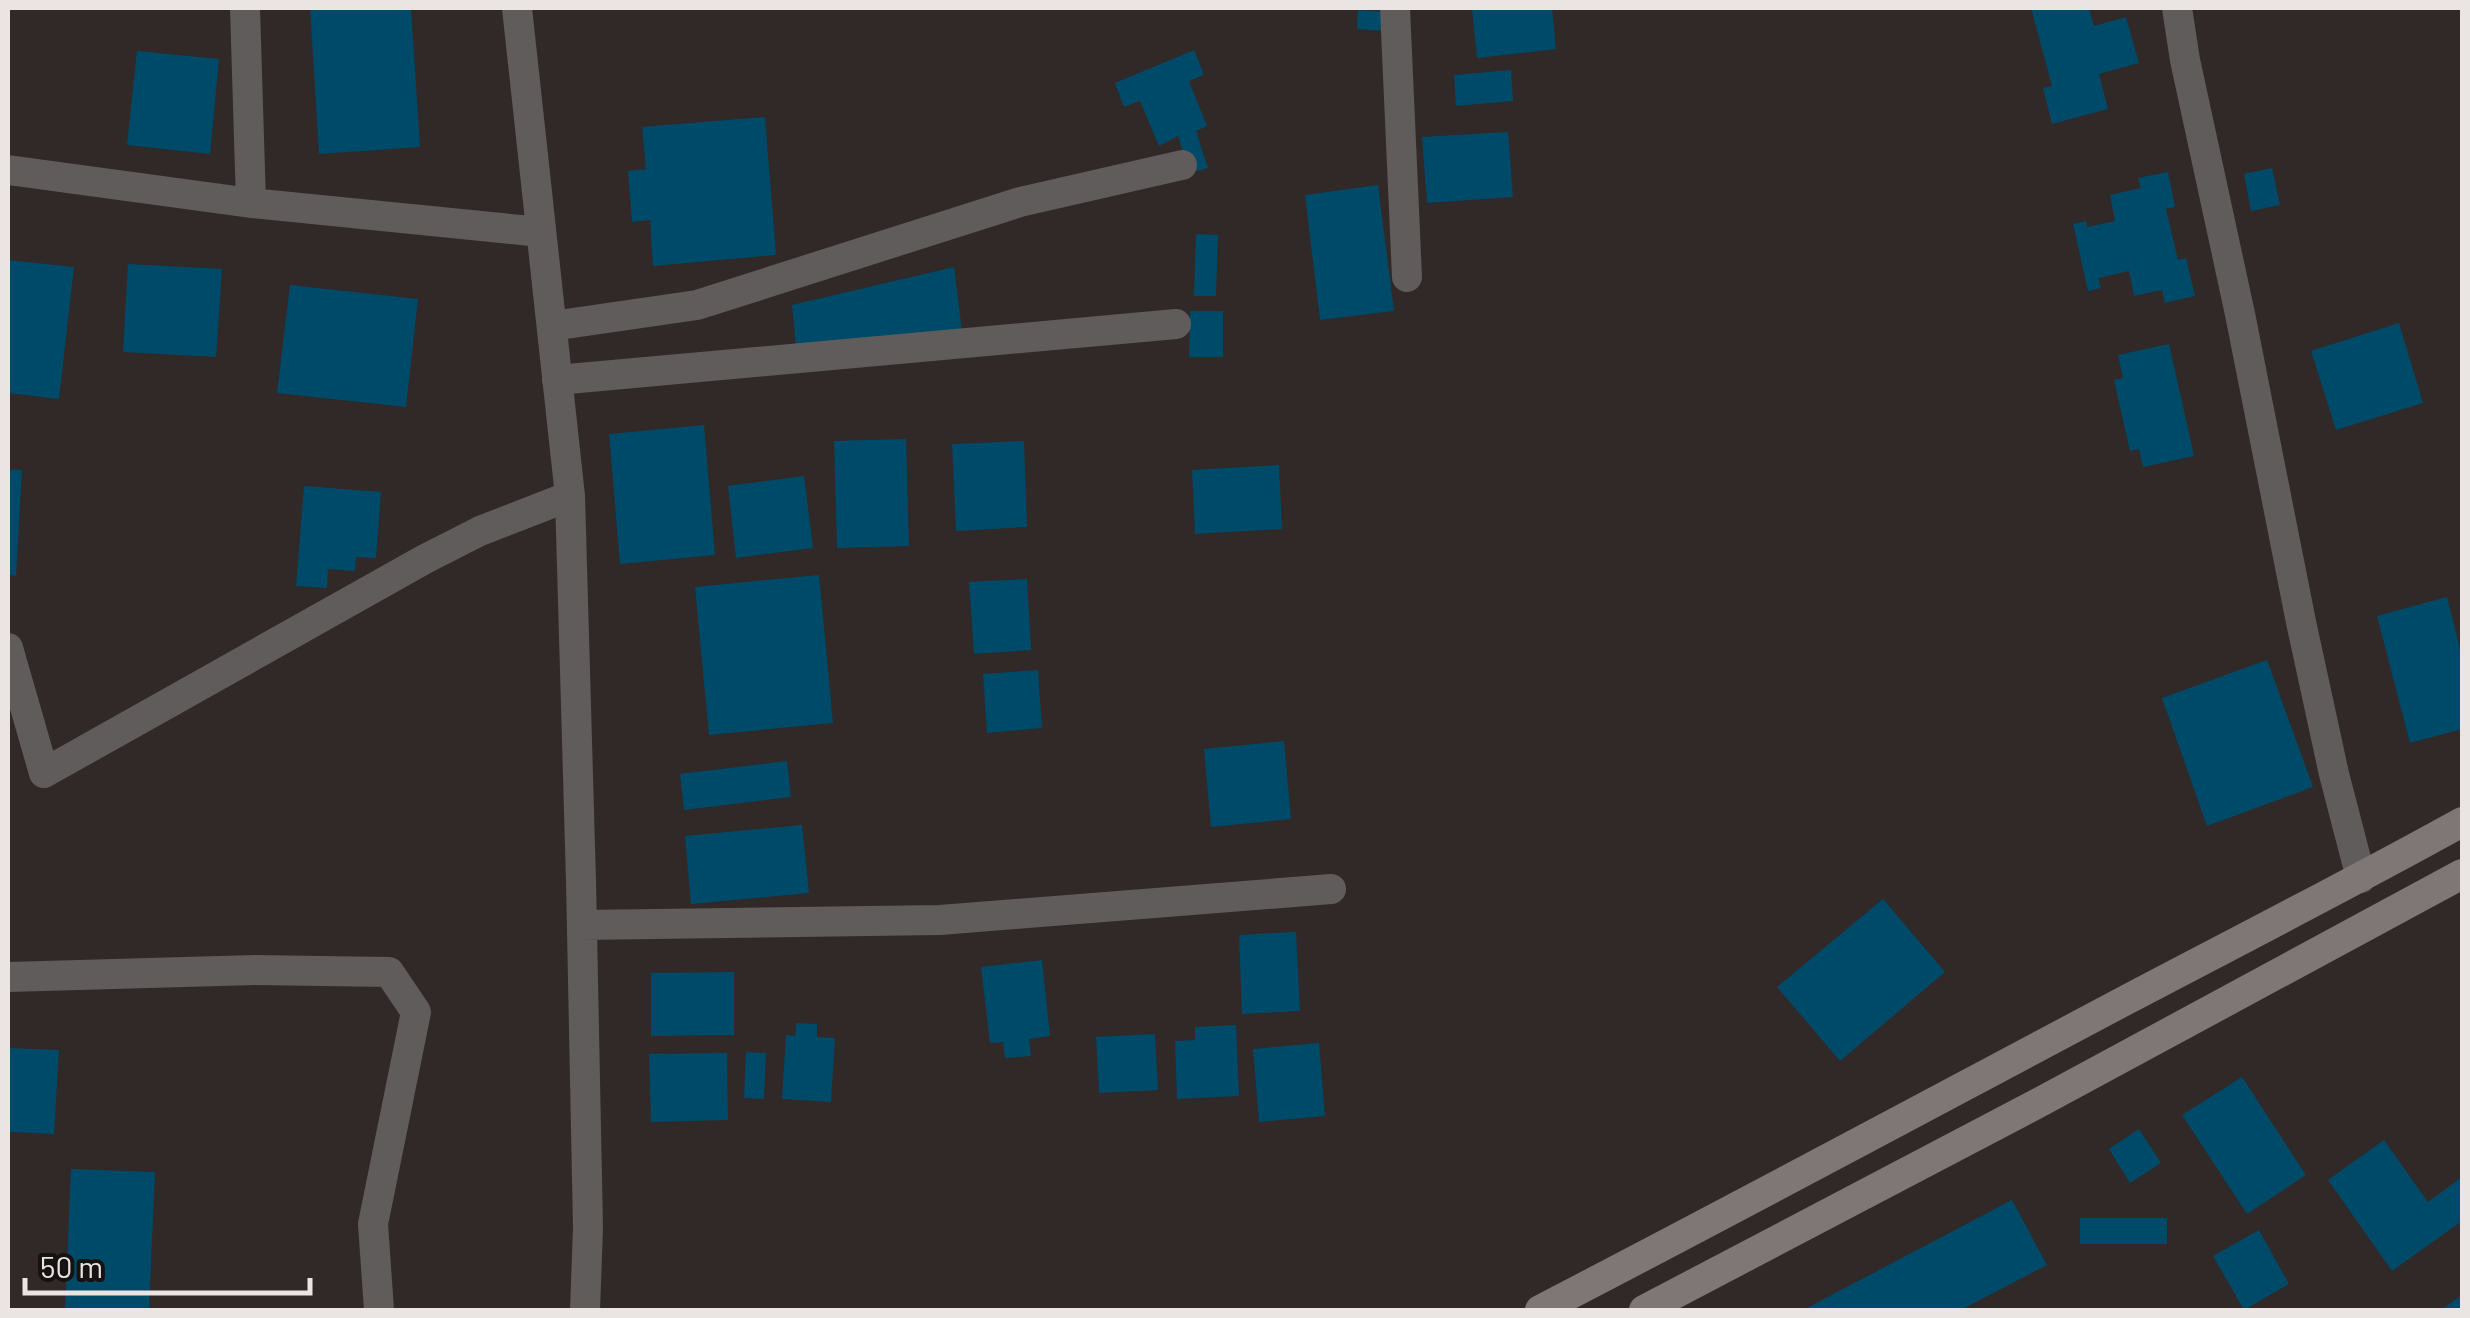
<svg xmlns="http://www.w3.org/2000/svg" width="2470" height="1318" font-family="Barlow,sans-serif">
<rect width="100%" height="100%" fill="#302927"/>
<path fill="#004a69" d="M310,8H411L420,147L319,154Z
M1488,8H1552L1556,49L1477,58L1472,9Z
M2031,8H2089L2094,26L2126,17L2139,63L2099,74L2108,109L2052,124L2043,88L2052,86Z
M1358,10L1386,12L1384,31L1357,29Z
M1194,50L1204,75L1189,81L1207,126L1196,131L1208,168L1190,173L1178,136L1159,146L1140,101L1124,107L1115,83Z
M137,51L219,59L210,154L127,145Z
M1511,70L1513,101L1456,106L1454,75Z
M765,117L776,255L653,266L650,220L632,222L628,171L646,169L642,127Z
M1508,132L1513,197L1427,203L1422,137Z
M2272,168L2280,205L2251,211L2244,174Z
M2168,172L2175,207L2166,209L2178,260L2186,258L2195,296L2165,303L2162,290L2134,296L2129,271L2098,278L2101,288L2088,291L2073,224L2086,221L2087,227L2115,221L2110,195L2141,188L2138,178Z
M1378,185L1394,311L1320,320L1305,195Z
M1196,234L1218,235L1216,296H1194Z
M8,260L74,267L59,399L8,393Z
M128,264L222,269L216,357L123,352Z
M954,267L962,331L796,346L792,305Z
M290,285L418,299L406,407L277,393Z
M1190,311H1223V357H1189Z
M2399,323L2423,403L2336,430L2311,351Z
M2169,344L2194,456L2143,467L2139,449L2130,451L2114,380L2123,378L2118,355Z
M704,425L715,555L620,564L609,434Z
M906,439L909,546L837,548L834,441Z
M1024,441L1027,527L956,531L952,444Z
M1279,465L1282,529L1195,534L1192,470Z
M8,470H22L16,576L8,575Z
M804,476L813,548L736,558L728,486Z
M304,486L381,492L376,558L356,557L355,571L328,569L327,588L296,586Z
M819,575L833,723L709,735L695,587Z
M1027,579L1031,650L974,654L969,582Z
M2447,597L2462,657V729L2410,743L2377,616Z
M2267,660L2313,787L2207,826L2162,698Z
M1038,670L1042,728L987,733L983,674Z
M1284,741L1291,819L1211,827L1204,749Z
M787,761L791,797L684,810L680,774Z
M802,825L809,893L691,904L685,836Z
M1883,899L1945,972L1840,1061L1777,987Z
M1296,932L1300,1011L1242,1014L1239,935Z
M1042,960L1050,1036L1029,1039L1031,1056L1005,1058L1003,1042L990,1043L981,967Z
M734,972V1035L651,1036V973Z
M796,1023L817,1024V1037L835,1038L831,1102L782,1099L786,1035L795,1036Z
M1236,1025L1239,1096L1177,1099L1175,1041L1195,1040V1027Z
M1155,1034L1158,1090L1099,1093L1096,1037Z
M1319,1043L1325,1116L1259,1122L1253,1049Z
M8,1048L59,1050L54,1134L8,1132Z
M746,1052L766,1053L764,1099L744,1098Z
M727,1053L728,1120L651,1122L649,1054Z
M2242,1077L2306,1175L2247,1214L2182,1115Z
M2139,1129L2161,1163L2130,1183L2109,1149Z
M2384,1140L2428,1202L2462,1177V1221L2392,1271L2328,1180Z
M71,1169L155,1172L149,1310H65Z
M2012,1200L2047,1265L1961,1310H1803Z
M2080,1218H2167V1244H2080Z
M2259,1230L2289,1284L2244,1310L2213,1256Z
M2462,1295V1310H2441Z"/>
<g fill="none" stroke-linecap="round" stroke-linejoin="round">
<path stroke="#605c5b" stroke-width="30" d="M245,8L251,203
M517,8L570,496L581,881L588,1228L585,1310
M1395,8L1407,277
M2177,8L2185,60L2240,314L2301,622L2334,774L2361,878
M8,170L251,203L541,232
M552,326L697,305L1020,202L1182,165
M557,380L1176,324
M8,648L44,773L425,559L480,531L570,496
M582,925L940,920L1331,889
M8,977L255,970L389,972L416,1012L373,1224L379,1310"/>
<path stroke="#7e7776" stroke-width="30" d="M1540,1310C1737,1208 1932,1103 2128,999C2240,940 2352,883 2462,822
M1644,1310L2042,1101L2462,874"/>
</g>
<rect width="2470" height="1318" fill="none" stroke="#eae5e3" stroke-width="20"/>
<path d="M25 1278v15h285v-15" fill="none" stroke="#eae5e3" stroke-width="5"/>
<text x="40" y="1278" font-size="30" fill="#eae5e3" stroke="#161211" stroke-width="8" paint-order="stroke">50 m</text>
</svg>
